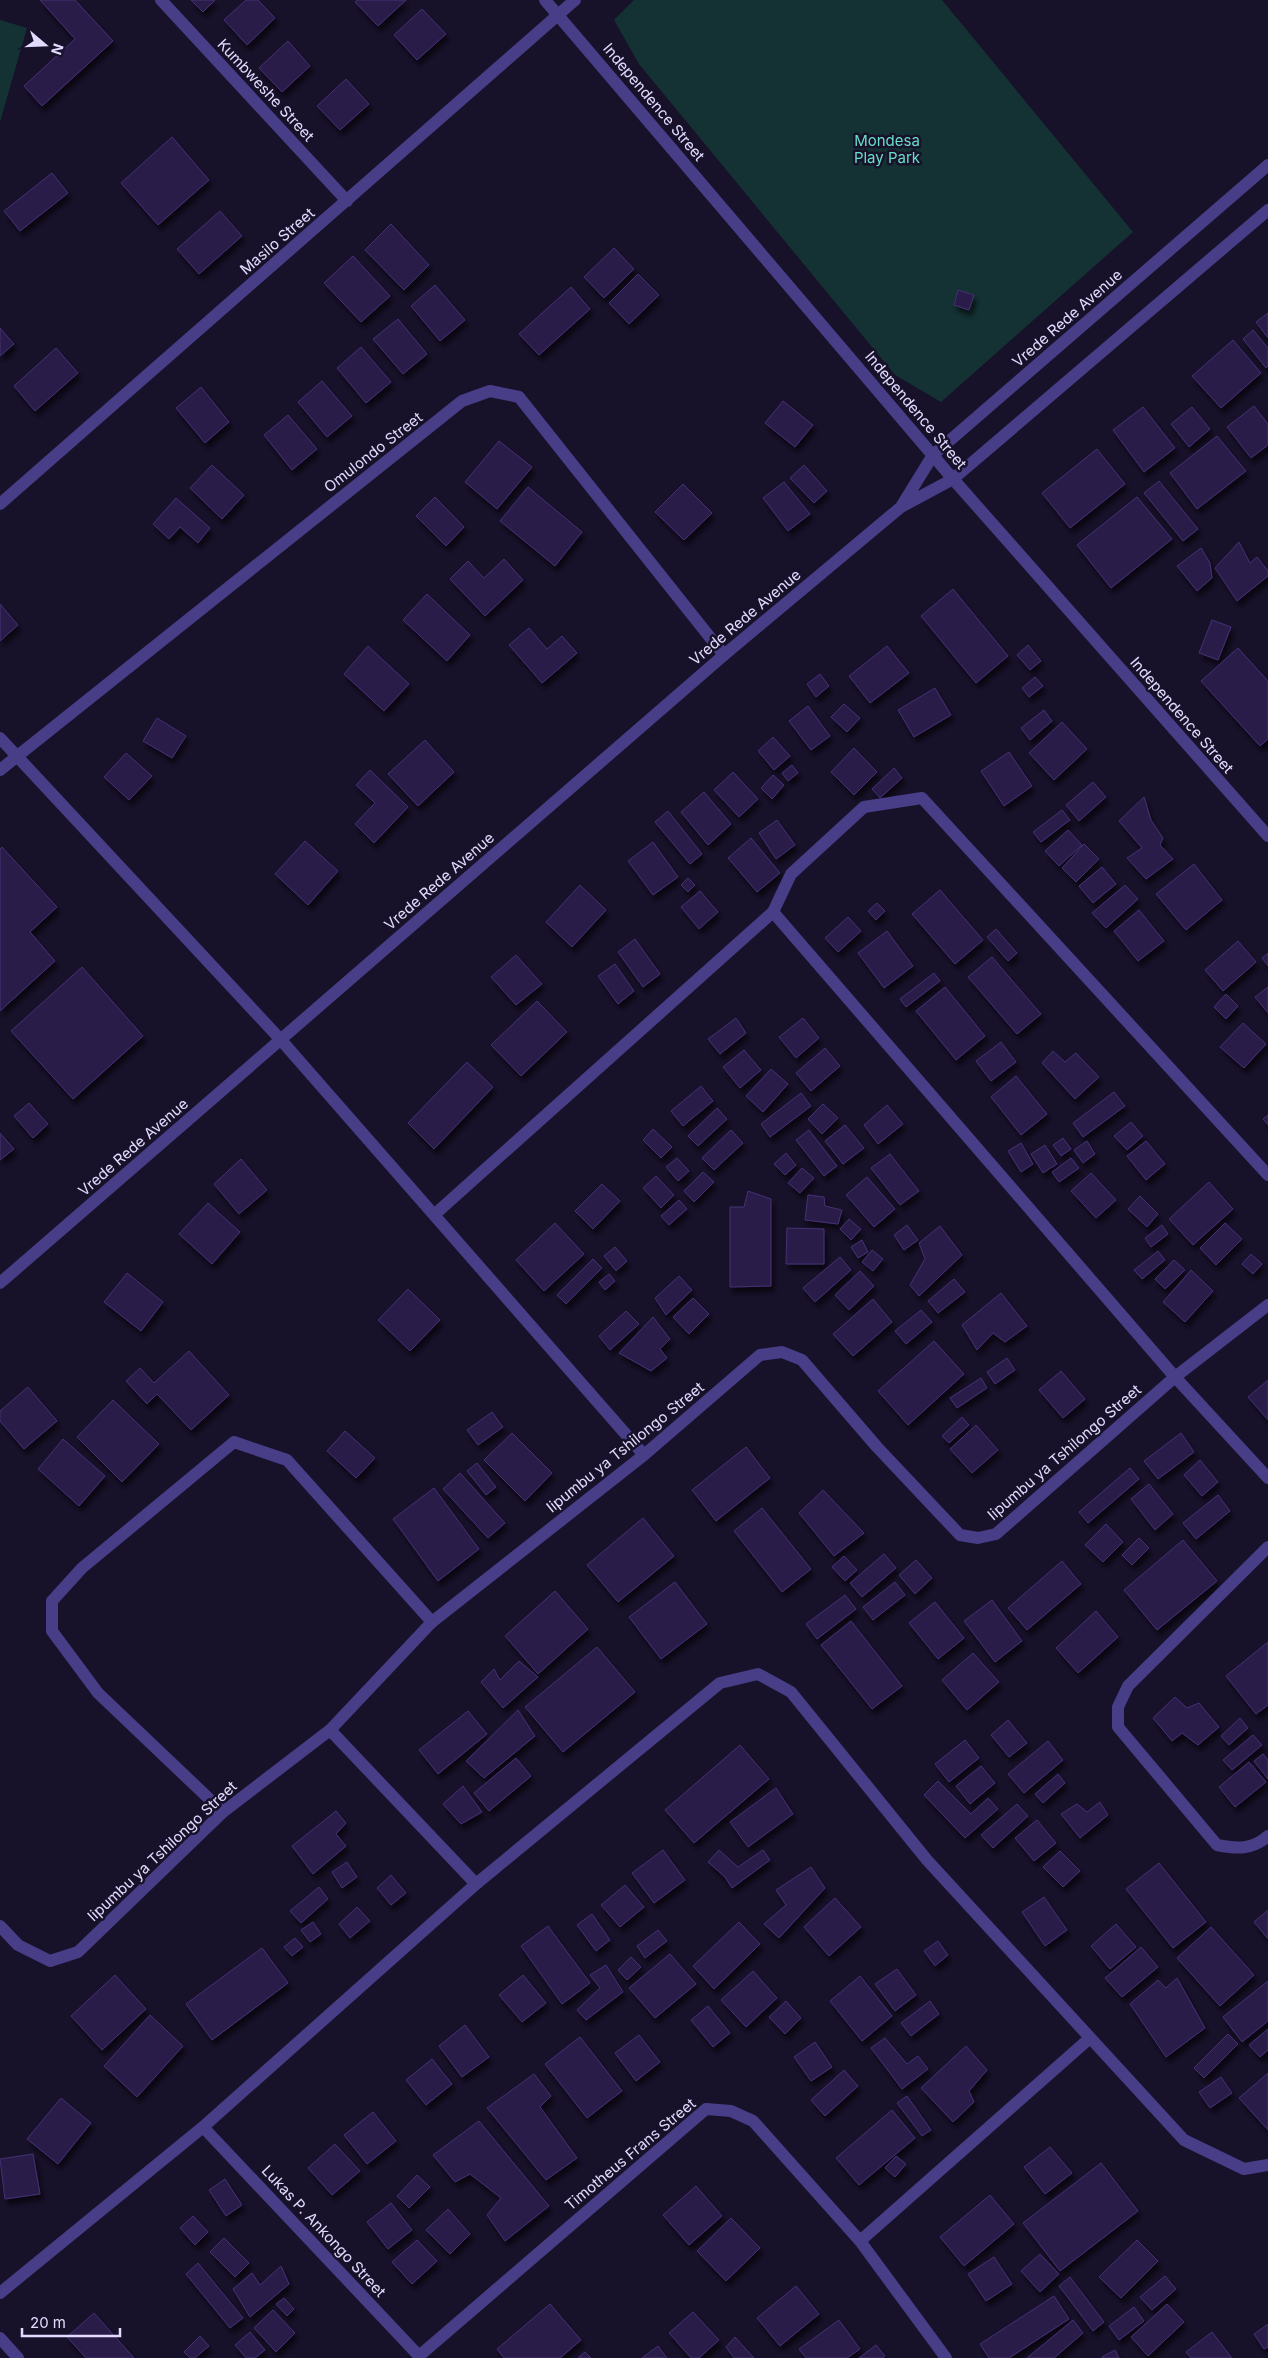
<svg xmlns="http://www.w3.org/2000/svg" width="1268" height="2358" font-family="Inter,sans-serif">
<defs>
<filter id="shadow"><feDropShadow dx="3" dy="5.5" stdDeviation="2.5" flood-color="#0009"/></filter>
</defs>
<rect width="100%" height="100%" fill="#18112a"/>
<path fill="#143233" d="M634,0H942L1133,232L941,402L895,375L639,64L614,20Z
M0,20L27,28L0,122Z"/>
<path fill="#2b1e4a" stroke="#443075" filter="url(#shadow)" d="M40,0H75L113,41L42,106L24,86L75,39Z
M191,0H215L203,12Z
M246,0H258L275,18L247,45L224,20Z
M357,0H406L378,26L355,2Z
M422,9L446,34L417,60L394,35Z
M288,41L310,66L282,92L259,68Z
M346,79L369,104L340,130L317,106Z
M172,137L209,180L158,225L121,183Z
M52,173L68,193L20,231L4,211Z
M220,211L242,236L199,274L177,249Z
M391,224L429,265L404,290L365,250Z
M614,248L634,269L604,298L584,277Z
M353,256L390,296L361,322L324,283Z
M638,274L659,295L629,324L609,303Z
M435,285L465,320L440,341L411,306Z
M571,287L590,309L539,355L519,334Z
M958,290L974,295L969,310L954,305Z
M1268,313V338L1256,322Z
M398,319L427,354L403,374L373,339Z
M0,328L14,344L0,356Z
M1253,330L1268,348V366L1266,368L1243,339Z
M1233,340L1261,373L1221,408L1192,376Z
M361,347L391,382L366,403L337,368Z
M56,348L78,373L35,411L14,386Z
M322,381L352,416L327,437L298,402Z
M201,387L229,422L205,443L176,408Z
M783,401L813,425L795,447L765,423Z
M1254,406L1268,424V445L1251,458L1227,427Z
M1143,407L1175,448L1144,472L1113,430Z
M1192,407L1210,429L1189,447L1171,424Z
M288,415L317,449L292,470L264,435Z
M1217,436L1246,471L1197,509L1170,473Z
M499,441L532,467L497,509L465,482Z
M1097,449L1125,484L1070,528L1042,493Z
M212,465L244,495L222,519L190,488Z
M804,465L827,491L814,503L790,478Z
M1159,481L1198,529L1183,541L1144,493Z
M784,482L810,514L788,531L763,498Z
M683,484L712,513L684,540L655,512Z
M528,487L582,532L555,566L500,521Z
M435,497L464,527L446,546L416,516Z
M1137,497L1172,539L1111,588L1077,545Z
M176,498L210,528L198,543L180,527L169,539L153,524Z
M1239,542L1250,563L1257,557L1268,571V576L1237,601L1215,568Z
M1201,548L1210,563L1212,578L1197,591L1177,566Z
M504,559L523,580L485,616L450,579L468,561L484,578Z
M953,589L1008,656L976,683L921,616Z
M427,594L470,635L447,661L403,620Z
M0,604L18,625L0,641Z
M1212,620L1231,627L1218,660L1199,653Z
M529,628L547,649L562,636L577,653L542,683L509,645Z
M1028,645L1041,661L1030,670L1017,655Z
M368,646L409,684L384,711L344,674Z
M887,646L909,673L870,703L849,676Z
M1238,648L1268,681V739L1260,746L1201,681Z
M820,674L829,686L816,697L807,684Z
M1035,677L1043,686L1029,697L1022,688Z
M935,688L951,715L914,737L898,710Z
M844,704L860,718L847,732L831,717Z
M808,706L830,736L811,750L789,721Z
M1044,710L1052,721L1030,740L1021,728Z
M157,718L186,736L172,758L143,741Z
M1062,722L1087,749L1054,780L1029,753Z
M773,737L790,756L774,770L758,751Z
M425,740L454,772L418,806L388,774Z
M854,748L877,772L854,795L831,772Z
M1009,752L1032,786L1004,806L981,771Z
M126,753L152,776L129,800L104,777Z
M792,765L798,773L788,781L782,773Z
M894,768L902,778L880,798L872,789Z
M370,770L408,807L374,843L355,824L375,803L356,785Z
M733,772L758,799L739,817L714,790Z
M773,775L784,785L772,799L761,788Z
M1093,782L1106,797L1079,821L1066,805Z
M704,792L731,824L708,845L681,812Z
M1144,797L1151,820L1163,838L1160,845L1173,859L1146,879L1127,858L1142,848L1119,821Z
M1062,810L1070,820L1041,842L1033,832Z
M668,811L702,854L690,864L655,822Z
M777,820L795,845L776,859L759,833Z
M1068,830L1082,845L1059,866L1045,851Z
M751,838L780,873L757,892L728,858Z
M305,841L338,871L308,905L275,874Z
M653,842L678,877L653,895L628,861Z
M1084,844L1099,859L1076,882L1062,868Z
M2,847L57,907L30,932L55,961L0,1011V849Z
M1194,864L1222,900L1186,930L1156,894Z
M1102,867L1116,884L1093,903L1079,886Z
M688,878L695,885L688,892L681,885Z
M580,885L606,910L572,947L546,922Z
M1125,885L1138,899L1106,928L1092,913Z
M940,890L983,940L955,964L912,914Z
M700,891L718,912L699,929L681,907Z
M877,903L885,911L876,920L868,911Z
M1139,910L1164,941L1138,961L1114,931Z
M848,917L861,931L838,952L825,938Z
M996,929L1017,953L1008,961L987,937Z
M887,931L913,966L884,988L858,953Z
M635,939L660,974L643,987L618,952Z
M1238,941L1256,962L1223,991L1205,970Z
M1268,953V966L1262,958Z
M516,955L542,984L516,1005L491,977Z
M992,957L1041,1014L1017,1034L968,977Z
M615,964L634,991L618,1004L598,976Z
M82,967L143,1036L73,1099L11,1031Z
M934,973L940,981L906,1007L900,999Z
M945,987L985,1036L956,1060L916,1011Z
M1268,987V1013L1255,997Z
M1226,994L1238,1006L1226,1019L1214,1007Z
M537,1001L567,1032L521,1076L491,1045Z
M736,1018L746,1033L720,1054L708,1039Z
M803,1018L819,1038L796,1058L779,1037Z
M1243,1023L1266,1044L1244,1068L1220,1047Z
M1001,1042L1016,1062L991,1081L976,1061Z
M825,1048L840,1066L811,1091L796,1073Z
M744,1050L761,1070L740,1088L723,1067Z
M1053,1051L1065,1062L1076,1053L1099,1077L1075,1099L1042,1063Z
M467,1062L493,1087L434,1149L408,1123Z
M771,1069L788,1084L763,1112L746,1096Z
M1016,1076L1047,1114L1021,1135L991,1097Z
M701,1086L713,1101L683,1126L671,1111Z
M1114,1092L1125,1106L1083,1137L1073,1123Z
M801,1093L811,1106L770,1137L761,1124Z
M29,1103L48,1124L33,1138L14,1116Z
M823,1104L838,1118L822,1134L808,1119Z
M887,1105L903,1124L878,1144L864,1125Z
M717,1108L727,1119L698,1146L688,1136Z
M1268,1115V1125L1263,1119Z
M1131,1122L1143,1136L1127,1150L1114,1136Z
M845,1125L864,1148L843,1164L825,1141Z
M653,1129L672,1147L661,1158L643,1140Z
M731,1130L743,1143L714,1170L702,1158Z
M809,1130L837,1166L824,1176L796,1140Z
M0,1133L14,1149L0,1160Z
M1063,1138L1071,1149L1061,1156L1053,1145Z
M1087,1141L1095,1154L1083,1163L1074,1150Z
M1146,1141L1165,1164L1146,1180L1127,1156Z
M1021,1143L1033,1164L1021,1172L1008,1151Z
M1045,1145L1057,1164L1043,1173L1031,1154Z
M786,1153L796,1165L785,1175L774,1164Z
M890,1154L919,1191L900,1205L871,1168Z
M677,1158L689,1171L678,1181L666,1167Z
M1071,1158L1079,1168L1059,1182L1052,1172Z
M241,1159L267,1190L239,1214L214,1184Z
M802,1168L814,1178L800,1193L788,1183Z
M703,1172L714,1182L694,1202L684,1191Z
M1091,1173L1116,1200L1096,1218L1071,1191Z
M656,1176L674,1195L661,1208L643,1188Z
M867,1177L895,1209L874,1227L846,1195Z
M1209,1182L1233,1209L1193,1245L1169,1219Z
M602,1184L620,1201L593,1229L575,1211Z
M748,1191L771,1199V1286L730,1287V1207H744Z
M808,1195L824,1197L825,1206L842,1210L838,1224L805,1220Z
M1140,1196L1158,1214L1147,1227L1128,1209Z
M679,1200L687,1209L669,1225L661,1216Z
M208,1203L240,1232L212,1264L179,1234Z
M849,1219L861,1229L851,1240L840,1229Z
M555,1223L584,1254L544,1291L516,1260Z
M1225,1223L1242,1239L1216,1265L1200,1248Z
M907,1225L918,1240L904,1250L894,1235Z
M1162,1225L1168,1234L1151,1247L1145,1238Z
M940,1226L962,1255L919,1296L910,1285L925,1259L919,1243Z
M787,1228L824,1229V1264H786Z
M862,1240L868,1252L858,1258L851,1247Z
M615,1247L627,1261L616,1271L604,1256Z
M872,1250L883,1259L873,1271L862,1262Z
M1158,1251L1165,1260L1142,1279L1134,1270Z
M1251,1254L1262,1264L1253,1274L1242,1264Z
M840,1257L851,1270L815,1302L803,1288Z
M593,1259L602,1268L566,1304L557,1295Z
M1174,1260L1185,1270L1165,1289L1155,1279Z
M1191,1270L1213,1291L1185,1322L1163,1302Z
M860,1271L874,1286L849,1310L835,1295Z
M127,1273L163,1302L141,1331L104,1302Z
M609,1274L615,1281L605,1290L599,1282Z
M679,1276L692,1290L666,1315L655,1298Z
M954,1279L965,1292L938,1313L928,1301Z
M408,1289L440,1320L410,1351L378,1320Z
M1001,1293L1027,1326L1005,1342L993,1333L977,1350L962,1325Z
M693,1298L709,1314L689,1334L673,1317Z
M873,1299L892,1322L853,1356L833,1334Z
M921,1310L932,1322L906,1344L895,1331Z
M626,1311L639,1324L610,1350L599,1336Z
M653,1317L670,1339L660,1349L667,1358L651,1371L619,1353Z
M934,1341L964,1374L908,1425L878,1391Z
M189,1351L229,1395L191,1430L157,1394L147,1404L126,1381L140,1368L154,1383Z
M1007,1358L1015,1370L995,1384L987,1372Z
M1061,1371L1085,1399L1063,1418L1039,1390Z
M981,1378L987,1388L957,1408L950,1398Z
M1268,1380V1420L1248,1397Z
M28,1387L57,1421L24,1449L0,1421V1411Z
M113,1400L159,1444L122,1482L77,1437Z
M492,1412L503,1427L478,1445L467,1430Z
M962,1417L969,1425L949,1443L942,1436Z
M976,1425L998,1450L972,1473L950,1449Z
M345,1431L375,1458L356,1478L327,1451Z
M512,1433L552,1473L525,1501L484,1460Z
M1181,1433L1194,1452L1158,1479L1144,1461Z
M63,1439L105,1476L79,1506L38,1469Z
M746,1447L770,1478L716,1521L692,1490Z
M1200,1460L1218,1482L1202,1496L1184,1475Z
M477,1463L496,1487L486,1495L467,1471Z
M1130,1468L1139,1479L1088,1523L1079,1512Z
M460,1473L505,1523L488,1538L443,1489Z
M1149,1484L1173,1514L1155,1530L1131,1499Z
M434,1488L479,1549L438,1581L393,1519Z
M823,1490L864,1533L834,1556L799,1513Z
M1218,1495L1230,1511L1196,1539L1183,1523Z
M762,1508L811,1569L782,1592L734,1531Z
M643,1518L674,1556L618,1602L587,1565Z
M1106,1524L1123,1542L1103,1562L1085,1545Z
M1139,1538L1149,1548L1132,1565L1122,1555Z
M1183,1540L1217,1581L1157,1630L1124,1590Z
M884,1554L896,1568L862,1597L850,1583Z
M844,1556L857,1570L845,1581L832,1567Z
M916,1560L932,1578L915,1594L899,1575Z
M1062,1561L1081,1584L1027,1630L1008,1608Z
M675,1582L707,1624L661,1659L629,1617Z
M895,1582L905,1595L873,1620L863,1607Z
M555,1591L588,1629L538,1674L505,1636Z
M845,1595L856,1609L817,1639L806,1624Z
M992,1600L1022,1641L995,1662L964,1621Z
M935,1602L964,1638L938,1659L909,1623Z
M1096,1611L1118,1637L1078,1673L1056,1648Z
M851,1621L902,1686L872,1709L821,1645Z
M1268,1642V1705L1256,1714L1226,1676Z
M597,1647L635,1692L563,1752L525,1707Z
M973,1653L999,1682L967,1710L942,1680Z
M519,1661L538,1677L503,1708L481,1682L494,1669L500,1680Z
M1175,1697L1187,1708L1199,1703L1219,1727L1198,1745L1182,1733L1172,1741L1153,1718Z
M518,1710L535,1736L484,1778L466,1761Z
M468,1711L487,1734L438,1774L419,1750Z
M1240,1718L1248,1728L1229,1745L1221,1736Z
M1008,1720L1027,1743L1009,1757L991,1735Z
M1253,1735L1262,1745L1232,1770L1223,1760Z
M965,1740L979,1758L949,1782L935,1764Z
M1048,1741L1063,1760L1024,1793L1008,1774Z
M740,1745L769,1779L694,1843L665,1810Z
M1263,1754L1268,1760V1779L1254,1761Z
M516,1758L531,1776L489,1811L474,1793Z
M1249,1762L1266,1782L1235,1807L1219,1787Z
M981,1766L995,1783L970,1804L956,1786Z
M1058,1774L1065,1783L1043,1803L1035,1794Z
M938,1781L971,1814L988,1798L998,1809L965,1838L924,1795Z
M463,1786L482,1812L461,1824L443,1804Z
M776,1788L793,1814L748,1847L730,1822Z
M1100,1802L1108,1815L1080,1838L1061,1814L1077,1804L1087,1812Z
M1017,1804L1028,1816L993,1848L981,1835Z
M336,1811L346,1823L336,1834L346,1846L313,1874L292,1846Z
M1037,1820L1056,1843L1034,1861L1015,1838Z
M663,1850L685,1880L654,1903L632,1873Z
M719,1850L738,1867L763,1850L770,1860L732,1888L725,1877L708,1862Z
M1060,1851L1080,1871L1063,1887L1043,1867Z
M347,1862L357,1877L342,1888L332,1872Z
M1159,1863L1206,1922L1173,1948L1126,1889Z
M811,1867L825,1888L779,1938L764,1924L786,1905L776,1890Z
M391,1875L406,1893L391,1905L377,1888Z
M625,1885L644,1907L620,1927L601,1905Z
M319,1887L328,1899L301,1923L290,1911Z
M1044,1897L1067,1930L1045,1946L1022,1912Z
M835,1898L861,1927L829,1956L804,1927Z
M357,1907L370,1921L350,1938L339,1924Z
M1268,1910V1939L1254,1922Z
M592,1914L610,1940L596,1951L577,1925Z
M313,1922L321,1934L310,1942L301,1930Z
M739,1922L760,1944L714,1989L693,1966Z
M1116,1924L1136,1947L1110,1969L1091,1946Z
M548,1926L590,1983L562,2004L521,1946Z
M1211,1927L1254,1975L1220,2006L1177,1958Z
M658,1930L667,1941L645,1958L637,1946Z
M295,1938L303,1947L292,1956L284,1947Z
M938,1941L948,1955L935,1966L924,1951Z
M1141,1947L1158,1967L1122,1997L1105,1978Z
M262,1948L288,1983L212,2040L186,2004Z
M670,1954L696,1984L655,2018L629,1988Z
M631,1957L641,1967L627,1980L618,1970Z
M606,1965L623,1992L586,2020L577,2010L600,1988L590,1975Z
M897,1969L916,1995L895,2011L875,1984Z
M753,1971L777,1998L746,2027L721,2000Z
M115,1975L146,2009L102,2050L71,2016Z
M523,1975L546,2003L522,2022L499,1995Z
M860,1976L892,2016L862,2041L830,2001Z
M1177,1978L1205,2028L1166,2057L1130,2004L1158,1980L1166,1988Z
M1268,1981V2021L1242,2042L1223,2017Z
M786,2001L801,2018L785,2034L769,2017Z
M930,2001L939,2014L911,2036L901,2023Z
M708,2006L730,2033L713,2047L691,2020Z
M150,2015L183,2046L137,2097L104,2066Z
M465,2025L489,2057L462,2077L439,2046Z
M1268,2029V2050L1260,2057L1249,2045Z
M1228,2034L1238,2044L1204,2078L1194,2068Z
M639,2035L660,2062L636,2081L615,2053Z
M580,2037L622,2091L587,2118L545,2064Z
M885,2038L907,2064L918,2056L928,2069L902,2089L871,2048Z
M815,2042L832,2067L811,2081L794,2057Z
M966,2046L987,2070L969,2091L974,2102L953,2122L921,2088Z
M432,2059L452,2084L426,2105L406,2080Z
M844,2070L858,2086L825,2116L811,2100Z
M1268,2073V2130L1239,2098Z
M534,2074L551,2096L540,2107L577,2158L546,2180L487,2108Z
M1221,2077L1232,2093L1210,2108L1199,2092Z
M907,2096L931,2130L922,2136L897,2103Z
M61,2098L91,2123L58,2164L27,2139Z
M892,2110L915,2138L859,2185L836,2158Z
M373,2112L396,2141L367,2164L344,2135Z
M479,2121L549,2206L505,2241L487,2215L501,2198L470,2174L455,2182L433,2155Z
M335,2144L360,2171L332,2195L308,2168Z
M1050,2147L1072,2173L1045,2194L1024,2167Z
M33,2154L40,2194L5,2199L0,2159Z
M896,2156L906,2164L895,2177L885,2168Z
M1101,2163L1138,2211L1060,2271L1023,2223Z
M417,2175L430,2187L409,2208L397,2196Z
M225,2179L242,2205L226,2216L209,2190Z
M696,2186L722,2216L689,2245L663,2215Z
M990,2195L1014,2224L964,2266L940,2237Z
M391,2203L412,2230L388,2249L367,2222Z
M448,2209L470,2234L450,2254L426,2230Z
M193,2216L208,2232L195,2245L180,2228Z
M731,2218L760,2248L726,2281L697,2251Z
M224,2238L249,2263L235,2277L210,2252Z
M417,2240L437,2261L412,2284L392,2262Z
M1137,2240L1158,2261L1121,2298L1099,2277Z
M1040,2254L1059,2274L1040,2292L1021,2271Z
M994,2257L1012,2284L986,2301L968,2274Z
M198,2263L243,2318L230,2328L186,2274Z
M281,2266L289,2284L250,2317L233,2289L252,2273L260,2285Z
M1165,2276L1176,2289L1152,2310L1140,2297Z
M1070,2277L1104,2322L1093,2331L1059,2286Z
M796,2286L819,2314L780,2346L757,2318Z
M1054,2296L1069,2319L1009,2358H989L980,2344Z
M284,2298L294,2309L287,2316L276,2304Z
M550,2304L581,2340L560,2358H504L497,2349Z
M1167,2304L1184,2322L1148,2356L1131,2337Z
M1134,2307L1144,2321L1119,2340L1109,2326Z
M273,2310L295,2333L276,2352L254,2328Z
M693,2312L719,2340L699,2358H691L669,2333Z
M94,2313L134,2358H86L67,2337Z
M839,2320L860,2349L847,2358H806L799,2349Z
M1073,2320L1083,2333L1054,2358H1027Z
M1268,2324V2347L1264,2349L1254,2334Z
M250,2332L265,2350L255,2358H246L235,2345Z
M1212,2332L1232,2358H1191L1186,2352Z
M200,2336L209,2346L195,2358H190L184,2352Z
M735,2337L754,2358H734L726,2347Z
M876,2345L885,2356L882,2358H859Z
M658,2346L667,2358H642Z
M1115,2350L1119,2358H1102V2357Z
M585,2352L591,2358H578Z"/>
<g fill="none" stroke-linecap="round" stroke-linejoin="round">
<path stroke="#473e87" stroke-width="12" d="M223,1812L98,1693L52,1631V1601L82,1568L234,1442L287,1460L432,1622"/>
<path stroke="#473e87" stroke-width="12" d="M161,0L347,201
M545,0L953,479L1268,836
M0,504L575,0
M0,738L281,1040L644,1455
M0,770L462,401L490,391L519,397L724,655
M773,912L1175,1377L1268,1478
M434,1215L773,912L791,874L864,807L922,798L1268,1175
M1268,1547L1128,1686L1118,1707V1727L1217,1845C1237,1849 1252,1850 1268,1836
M330,1730L476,1884
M0,1926L18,1945L50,1961L78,1952L223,1812L330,1730L432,1622L644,1455L760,1355L782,1352L802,1360L877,1447L960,1535L978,1538L996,1534L1175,1377L1268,1305
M203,2127L421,2358
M860,2241L1090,2038
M0,2293L203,2127L476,1884L720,1683L758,1674L791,1692L927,1860L1184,2140L1244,2169L1268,2165
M419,2356L706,2109L731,2111L753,2121L860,2241L946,2358"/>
<path stroke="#473e87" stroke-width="12" d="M901,507L933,455L1268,165
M0,1283L724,655L901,507L953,479L1268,210
M0,2338L18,2358"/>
</g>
<g text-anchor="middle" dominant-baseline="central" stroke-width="5" stroke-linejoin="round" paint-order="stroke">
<g font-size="15" fill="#e2dbfe" stroke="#18112a">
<text transform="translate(266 90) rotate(47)">Kumbweshe Street</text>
<text transform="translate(654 102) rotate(50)">Independence Street</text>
<text transform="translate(277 241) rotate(-41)">Masilo Street</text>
<text transform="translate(1067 318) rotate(-41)">Vrede Rede Avenue</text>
<text transform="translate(916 410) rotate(50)">Independence Street</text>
<text transform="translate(373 452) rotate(-38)">Omulondo Street</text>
<text transform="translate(745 617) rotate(-40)">Vrede Rede Avenue</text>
<text transform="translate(1182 715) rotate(49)">Independence Street</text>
<text transform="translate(439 881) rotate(-41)">Vrede Rede Avenue</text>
<text transform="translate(133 1147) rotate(-41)">Vrede Rede Avenue</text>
<text transform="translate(625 1447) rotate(-39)">Iipumbu ya Tshilongo Street</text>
<text transform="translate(1064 1452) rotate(-41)">Iipumbu ya Tshilongo Street</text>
<text transform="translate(162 1851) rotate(-43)">Iipumbu ya Tshilongo Street</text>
<text transform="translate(630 2154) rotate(-40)">Timotheus Frans Street</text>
<text transform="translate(324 2231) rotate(47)">Lukas P. Ankongo Street</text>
</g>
<g font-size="15" fill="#67decb" stroke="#18112a">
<text x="887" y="140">Mondesa<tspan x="887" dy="17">Play Park</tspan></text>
</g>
</g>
<g transform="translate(45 45) rotate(109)" stroke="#18112a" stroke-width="4" paint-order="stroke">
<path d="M0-4L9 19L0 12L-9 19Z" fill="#e2dbfe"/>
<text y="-8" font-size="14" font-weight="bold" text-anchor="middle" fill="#e2dbfe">N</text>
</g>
<path d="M22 2328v8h98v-8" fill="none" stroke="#e2dbfe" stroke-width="2.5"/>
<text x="30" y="2328" font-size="15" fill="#e2dbfe" stroke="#18112a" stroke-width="4" paint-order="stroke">20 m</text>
</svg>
